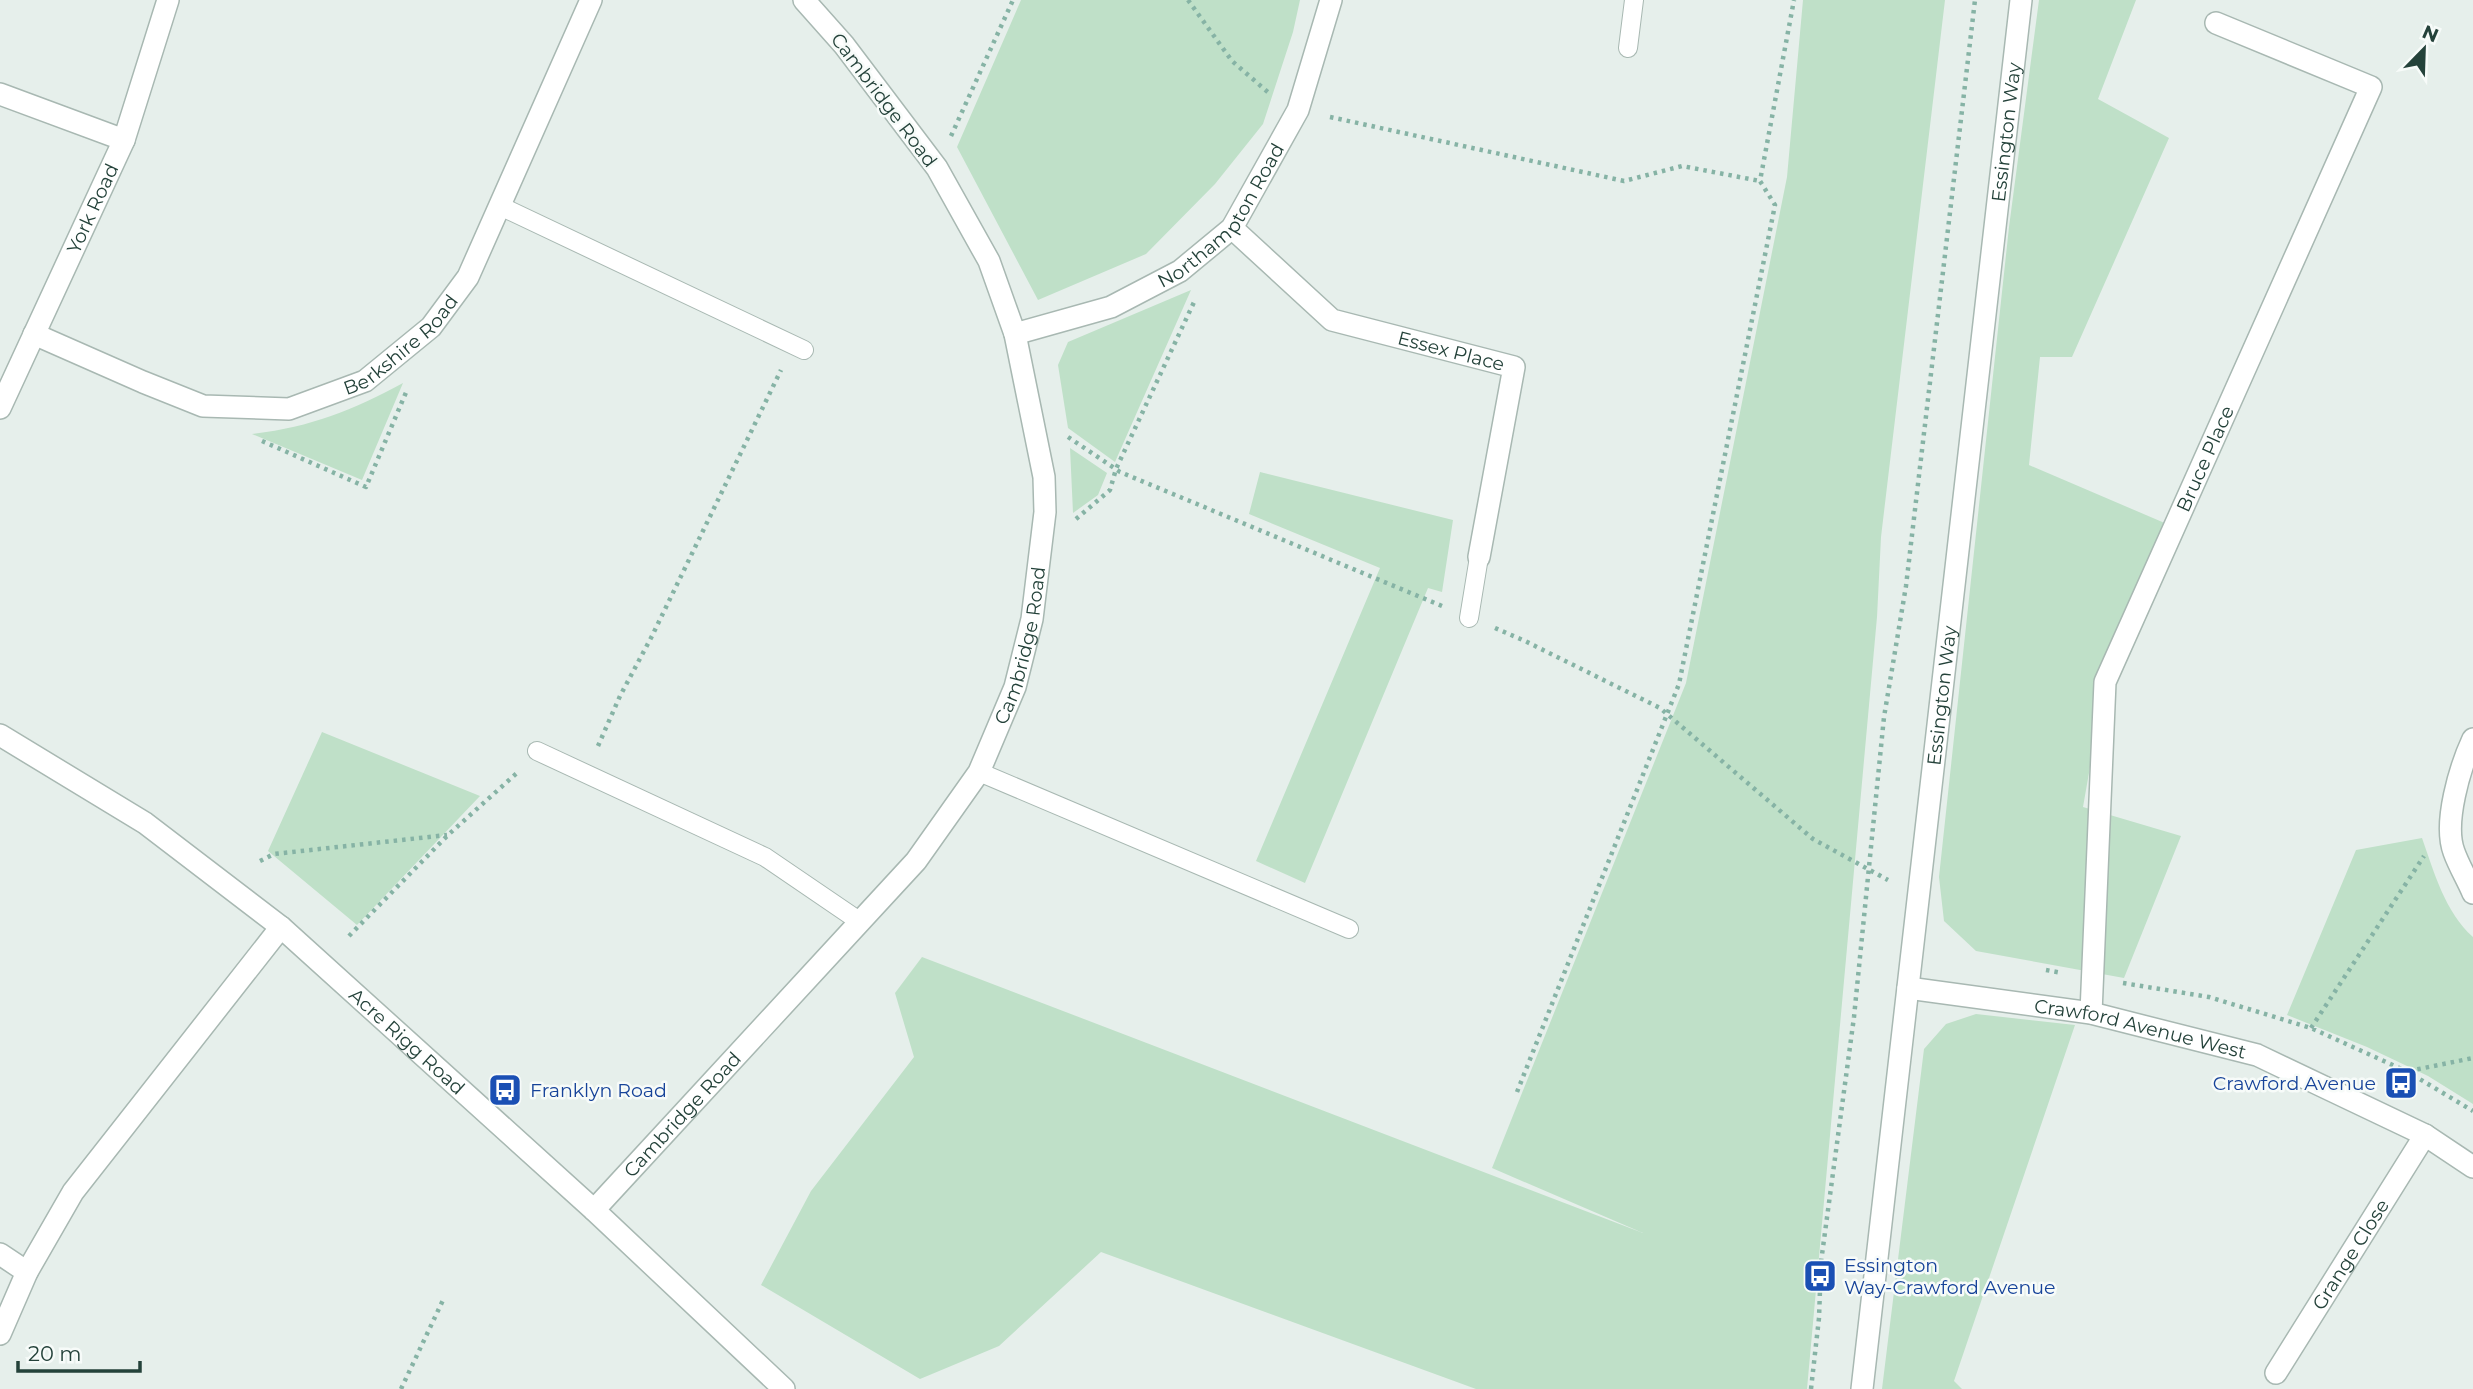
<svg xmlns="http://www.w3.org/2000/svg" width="2473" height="1389" font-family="Montserrat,sans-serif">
<rect width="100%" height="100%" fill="#e6efeb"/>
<path fill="#bfe0c8" d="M1021,0H1300L1293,32L1263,124L1215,184L1146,254L1038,300L957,147Z
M1803,0H1945L1881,537L1877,617L1807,1389H1476L1101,1252L999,1346L920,1379L761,1285L811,1191L914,1057L895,993L922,957L1643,1233L1492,1168L1686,683L1787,177Z
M2039,0H2136L2098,99L2169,138L2072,357H2040L2029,465L2174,527L2105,682L2083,807L2181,836L2124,978L1976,951L1944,921L1939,877L2009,227Z
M1191,290L1115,462L1068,428L1058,365L1068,342Z
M403,383L362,480L252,434C310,427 352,411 403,383Z
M1070,448L1107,473L1098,495L1073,513Z
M1260,472L1453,520L1442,592L1428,588L1305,883L1256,861L1380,568L1249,514Z
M322,732L480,796L357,925L268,851Z
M2422,838C2434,872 2445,912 2473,937V1104L2428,1076L2367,1047L2287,1015L2356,850Z
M1976,1014L2075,1025L1954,1381L1962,1389H1882L1924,1049L1946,1024Z"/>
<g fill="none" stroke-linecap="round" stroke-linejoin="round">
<defs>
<path id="service" d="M1628,48L1634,0
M500,206L804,350
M1469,618L1479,557
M537,751L765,857L859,921
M979,772L1349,929"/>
<g id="minor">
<path d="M0,94L124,140"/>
<path id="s1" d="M1232,228L1332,320L1514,367L1479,557"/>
<path id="s2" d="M34,334L143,382L203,406L289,409L365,381L431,327L468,277L591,0"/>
<path id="s3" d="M1015,334L1111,307L1180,271L1232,228L1298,110L1331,0"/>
<path id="s4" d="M0,408L124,140L168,0"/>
<path id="s5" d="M0,735L145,823L281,927L594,1210L784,1389"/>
<path d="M2473,739C2460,767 2443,823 2454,852C2459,866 2467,879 2473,893"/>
<path id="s6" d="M1908,988L2091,1013L2257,1055L2425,1135L2473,1167"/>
<path id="s7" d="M2091,1013L2105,682L2371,87L2216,23"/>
<path id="s8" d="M594,1210L916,861L979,772L1015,687L1032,619L1045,512L1044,477L1015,334L989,261L937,168L844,45L804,0"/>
<path d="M0,1254L27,1272"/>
<path d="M0,1334L27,1272L73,1192L281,927"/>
<path id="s9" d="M2276,1373L2425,1135"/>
</g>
<g id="tertiary">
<path id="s10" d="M1862,1389L2021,0"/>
</g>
</defs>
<use href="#service" stroke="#a8b8b2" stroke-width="20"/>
<use href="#minor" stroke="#a8b8b2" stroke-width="24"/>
<use href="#tertiary" stroke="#a8b8b2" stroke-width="24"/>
<path stroke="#86b3a5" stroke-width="4.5" stroke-dasharray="3.5 5" stroke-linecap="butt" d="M1188,0L1232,61L1270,94
M1330,117L1624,181L1682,166L1760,181
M951,136L1013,0
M1068,437L1120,472L1442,606
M262,441L366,487L407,390
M1076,519L1110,490L1116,469L1195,300
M1495,628L1525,641L1660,708L1813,839L1888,880
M598,746L620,696L652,636L781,370
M260,861L274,854L447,835
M349,936L448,835L518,772
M2046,970L2062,973
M2123,983L2209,997L2311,1028L2408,1072L2473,1111
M2311,1028L2424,856
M2409,1071L2473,1058
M1517,1092L1679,684L1775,205L1760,181L1794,0
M401,1389L444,1298
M1811,1389L1819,1318L1821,1262L1854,1017L1884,717L1906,586L1975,0"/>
<use href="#service" stroke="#fff" stroke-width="18"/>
<use href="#minor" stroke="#fff" stroke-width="21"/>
<use href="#tertiary" stroke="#fff" stroke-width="21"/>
</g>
<defs>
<symbol id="bus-square" viewBox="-11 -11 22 22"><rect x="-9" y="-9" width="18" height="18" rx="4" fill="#1a4fb4" stroke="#f7fbf9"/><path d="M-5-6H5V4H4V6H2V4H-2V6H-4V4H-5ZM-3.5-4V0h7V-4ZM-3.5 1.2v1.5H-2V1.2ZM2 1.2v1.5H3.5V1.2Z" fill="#fff"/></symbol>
</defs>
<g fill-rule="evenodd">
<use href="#bus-square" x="2382" y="1064" width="38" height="38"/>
<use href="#bus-square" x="486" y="1071" width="38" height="38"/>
<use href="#bus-square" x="1801" y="1257" width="38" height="38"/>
</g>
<g text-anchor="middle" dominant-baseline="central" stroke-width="5" stroke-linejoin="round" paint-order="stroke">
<g font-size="19" fill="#24423a" stroke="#f7fbf9">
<text transform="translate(884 100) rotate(53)">Cambridge Road</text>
<text stroke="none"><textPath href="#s10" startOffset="1265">Essington Way</textPath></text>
<text stroke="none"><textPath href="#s4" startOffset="220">York Road</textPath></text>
<text stroke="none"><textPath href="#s3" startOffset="247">Northampton Road</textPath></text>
<text stroke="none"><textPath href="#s2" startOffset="401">Berkshire Road</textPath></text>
<text stroke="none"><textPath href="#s1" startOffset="259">Essex Place</textPath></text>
<text stroke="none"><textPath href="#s7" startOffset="576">Bruce Place</textPath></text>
<text stroke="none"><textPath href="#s8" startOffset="718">Cambridge Road</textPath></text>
<text stroke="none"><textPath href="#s10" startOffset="698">Essington Way</textPath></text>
<text stroke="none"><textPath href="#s6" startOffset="236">Crawford Avenue West</textPath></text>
<text stroke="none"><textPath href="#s5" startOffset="511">Acre Rigg Road</textPath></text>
<text stroke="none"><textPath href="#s8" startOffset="130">Cambridge Road</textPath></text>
<text stroke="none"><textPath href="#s9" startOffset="140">Grange Close</textPath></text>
</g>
<g font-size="19" fill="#164399" stroke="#f7fbf9" text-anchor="start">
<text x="2376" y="1083" text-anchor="end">Crawford Avenue</text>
<text x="530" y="1090">Franklyn Road</text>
<text x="1844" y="1265">Essington<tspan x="1844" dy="22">Way-Crawford Avenue</tspan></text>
</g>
</g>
<g transform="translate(2424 49) rotate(23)" stroke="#f7fbf9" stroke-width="5" paint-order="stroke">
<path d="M0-5L12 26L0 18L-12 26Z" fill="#24423a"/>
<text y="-10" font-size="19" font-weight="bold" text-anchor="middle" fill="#24423a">N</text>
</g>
<path d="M18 1361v10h122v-10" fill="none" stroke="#24423a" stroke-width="3.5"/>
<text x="28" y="1361" font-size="21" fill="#24423a" stroke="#f7fbf9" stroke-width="5" paint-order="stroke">20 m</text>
</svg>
